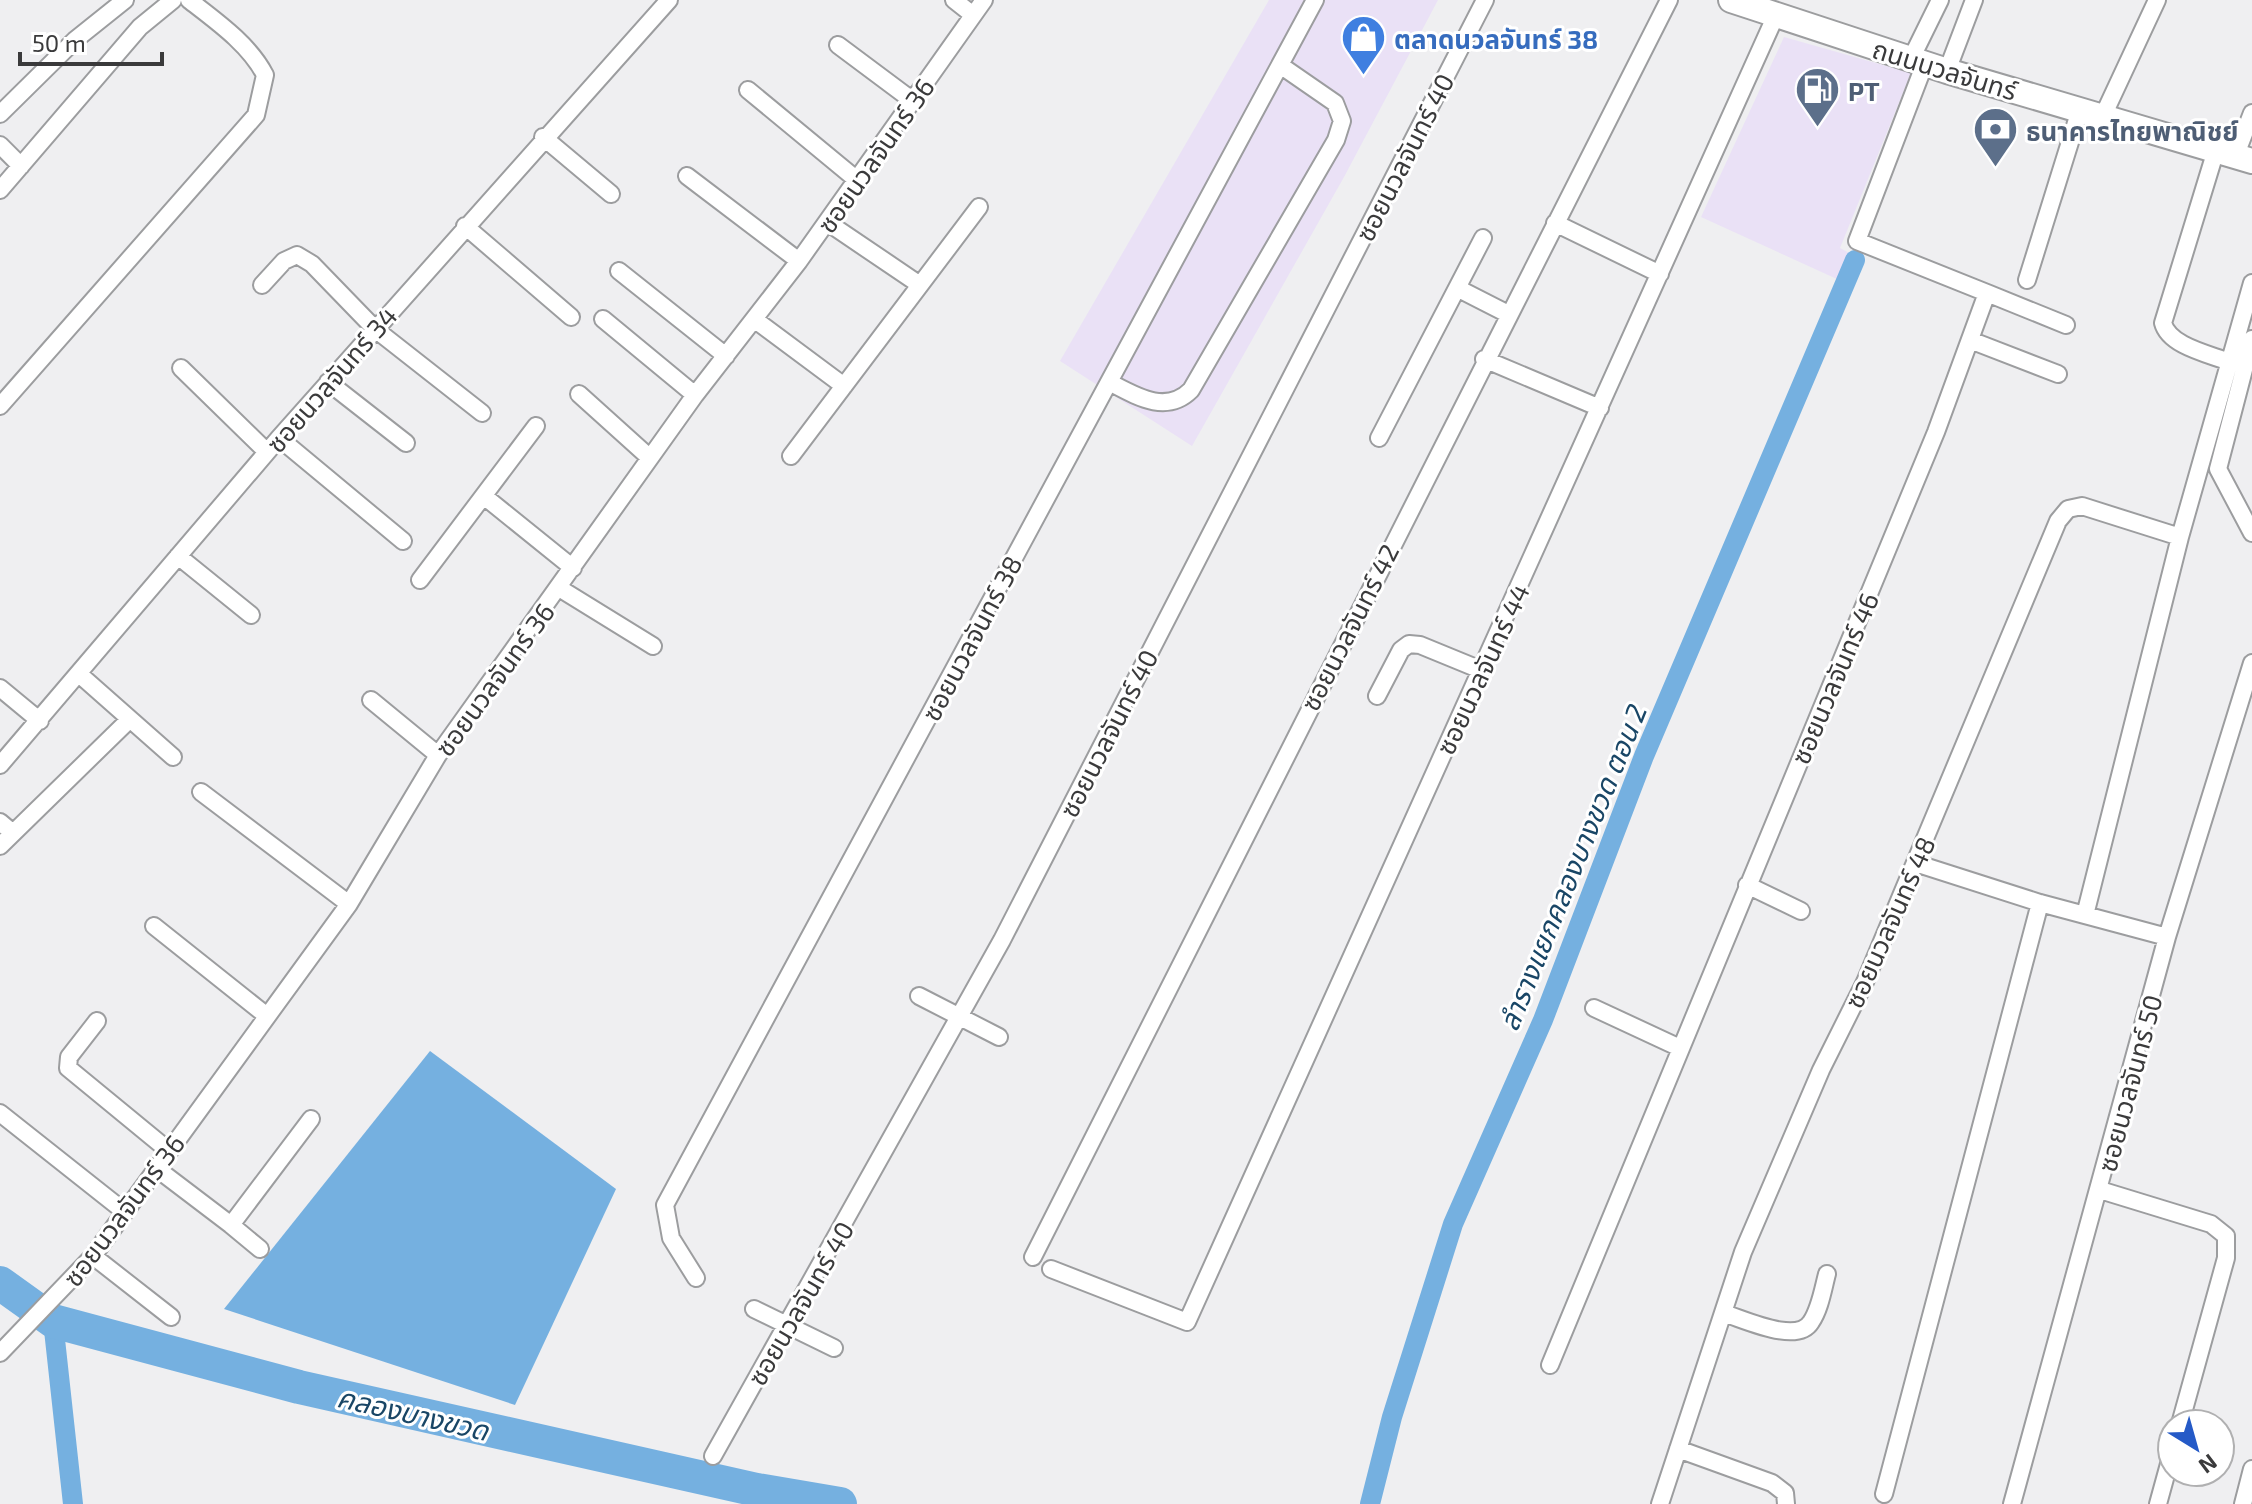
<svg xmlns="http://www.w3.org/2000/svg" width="2252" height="1504" font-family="'Exo 2','Noto Sans Thai',sans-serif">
<rect width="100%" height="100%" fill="#efeff1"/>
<path fill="#eae1f6" d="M1269,0H1438L1344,177L1192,446L1060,361Z
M1784,37L1911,73L1840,248L1851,254L1839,280L1701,217Z"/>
<path fill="#75b0e0" d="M430,1051L616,1189L515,1405L224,1309Z"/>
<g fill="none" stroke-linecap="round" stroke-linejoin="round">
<path stroke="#75b0e0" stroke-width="20" d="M53,1321L73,1504
M1370,1504L1392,1417L1453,1224L1543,1020L1644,756L1855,260"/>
<path stroke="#75b0e0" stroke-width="34" d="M0,1283L53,1321L299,1387L757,1490L840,1504"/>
<defs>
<path id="street" d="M954,0L973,15
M838,45L913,101
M1911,59L1940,0
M1947,71L1974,0
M748,90L857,180
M0,114L75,40L125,0
M2103,116L2157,0
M543,137L611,194
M0,145L21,166
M2216,150L2163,323C2169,346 2209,354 2229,362
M2235,157L2252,113
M687,176L799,261
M0,190L140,27L173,0
M827,222L920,285
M1555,223L1660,274
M465,226L571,317
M619,271L726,356
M2027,280L2080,110
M262,285L284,261L297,255L312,264L375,329L482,413
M1457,288L1508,314
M1987,293L2066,325
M603,319L695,395
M754,319L844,386
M2252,339L2218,469L2252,533
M1970,340L2058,374
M1484,359L1600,408
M181,368L267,452
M328,382L406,443
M1109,382C1136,396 1166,415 1191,390L1336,140L1342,121L1335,103L1280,65
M579,394L650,458
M0,406L256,115L265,75C249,44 216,21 189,0
M279,438L403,541
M1379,438L1483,238
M791,456L979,207
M485,497L573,568
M178,556L251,615
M420,580L536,426
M559,588L653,646
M79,674L173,757
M0,688L40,721
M1377,696L1401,650L1409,644L1420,645L1481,670
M371,700L438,755
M0,765L279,438L669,0
M201,792L349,904
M0,822L13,833
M0,846L130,719
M1915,863L2040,903L2167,937
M1747,885L1801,911
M2085,915L2180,537L2252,283
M154,926L267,1016
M919,996L999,1037
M1594,1008L1680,1048
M97,1021L69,1057L68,1068L169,1151
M0,1113L125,1212
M156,1168L231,1225L311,1119
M2100,1190L2211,1224L2226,1236V1258L2180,1424
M231,1225L260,1249
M93,1256L171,1317
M1033,1257L1669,0
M1051,1269L1187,1322L1776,15
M696,1278L671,1238L665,1205L1315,0
M754,1309L834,1348
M1723,1313C1744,1319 1797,1345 1811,1322C1820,1309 1823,1289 1827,1274
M0,1353L93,1256L349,904L438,755L695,395L799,261L984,0
M1550,1365L1936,432L1987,293L1857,241L1925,63
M1678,1449L1772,1483L1785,1493L1786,1504
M713,1456L1002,940L1485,0
M1884,1494L2040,903
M1660,1504L1743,1252L1821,1070L1865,982L2058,521L2068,509L2082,506L2180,537
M2012,1504L2167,937L2252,663
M2158,1504L2172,1453
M2243,1504L2252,1469"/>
<path id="secondary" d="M1731,0L1947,71L2252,161"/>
</defs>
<use href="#street" stroke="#9c9d9f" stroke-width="20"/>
<use href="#secondary" stroke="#9c9d9f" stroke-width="28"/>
<use href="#street" stroke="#fff" stroke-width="16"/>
<use href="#secondary" stroke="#fff" stroke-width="24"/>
</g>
<defs>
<symbol id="shop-pin" viewBox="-11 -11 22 30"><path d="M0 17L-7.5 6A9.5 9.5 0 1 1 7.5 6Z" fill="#3f7fe0" stroke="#fff"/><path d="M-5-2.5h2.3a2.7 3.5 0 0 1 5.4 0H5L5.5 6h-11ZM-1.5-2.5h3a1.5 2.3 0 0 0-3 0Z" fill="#fff"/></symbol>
<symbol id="fuel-pin" viewBox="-11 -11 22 30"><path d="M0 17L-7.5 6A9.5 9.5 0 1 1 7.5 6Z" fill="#5c6f8a" stroke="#fff"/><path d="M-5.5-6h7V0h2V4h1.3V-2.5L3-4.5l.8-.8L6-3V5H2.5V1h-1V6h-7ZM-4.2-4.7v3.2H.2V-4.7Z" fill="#fff"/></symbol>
<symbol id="bank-pin" viewBox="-11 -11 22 30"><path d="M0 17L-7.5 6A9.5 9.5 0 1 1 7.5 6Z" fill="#5c6f8a" stroke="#fff"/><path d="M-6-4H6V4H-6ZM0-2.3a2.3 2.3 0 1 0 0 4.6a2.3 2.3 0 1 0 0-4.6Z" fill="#fff"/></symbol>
</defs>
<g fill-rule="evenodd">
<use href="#shop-pin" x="1338" y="12" width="51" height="69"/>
<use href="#fuel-pin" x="1792" y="64" width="51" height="69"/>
<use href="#bank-pin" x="1970" y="104" width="51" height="69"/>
</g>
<g text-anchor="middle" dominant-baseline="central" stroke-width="6" stroke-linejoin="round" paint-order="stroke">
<g font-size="26" font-weight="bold" fill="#366cbe" stroke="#fff" text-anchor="start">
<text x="1394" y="38">ตลาดนวลจันทร์ 38</text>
</g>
<g font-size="26" fill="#3a3a3b" stroke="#fff">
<text transform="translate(1945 69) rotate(17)">ถนนนวลจันทร์</text>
<text transform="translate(875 155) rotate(-55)">ซอยนวลจันทร์ 36</text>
<text transform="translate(1404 157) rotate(-63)">ซอยนวลจันทร์ 40</text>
<text transform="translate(331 379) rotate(-49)">ซอยนวลจันทร์ 34</text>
<text transform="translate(1349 627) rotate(-63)">ซอยนวลจันทร์ 42</text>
<text transform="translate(971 638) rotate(-62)">ซอยนวลจันทร์ 38</text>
<text transform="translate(1482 669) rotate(-65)">ซอยนวลจันทร์ 44</text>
<text transform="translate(1834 678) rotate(-67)">ซอยนวลจันทร์ 46</text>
<text transform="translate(494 679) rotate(-54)">ซอยนวลจันทร์ 36</text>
<text transform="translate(1108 733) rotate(-63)">ซอยนวลจันทร์ 40</text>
<text transform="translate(1889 922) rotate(-66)">ซอยนวลจันทร์ 48</text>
<text transform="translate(2129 1083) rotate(-75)">ซอยนวลจันทร์ 50</text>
<text transform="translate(123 1210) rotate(-53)">ซอยนวลจันทร์ 36</text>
<text transform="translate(800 1303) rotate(-60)">ซอยนวลจันทร์ 40</text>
</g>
<g font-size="26" font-weight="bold" fill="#4e5e75" stroke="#fff" text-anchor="start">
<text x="1848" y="90">PT</text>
<text x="2026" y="130">ธนาคารไทยพาณิชย์</text>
</g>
<g font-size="28" font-style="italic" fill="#194666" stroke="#fff">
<text transform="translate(1572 867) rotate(-68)">ลำรางแยกคลองบางขวด ตอน 2</text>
<text transform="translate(413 1413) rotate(13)">คลองบางขวด</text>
</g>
</g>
<g transform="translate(2196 1448) rotate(143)"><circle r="38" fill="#ffffff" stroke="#b0b0b1" stroke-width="2"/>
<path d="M0-6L14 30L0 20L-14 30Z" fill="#255ac7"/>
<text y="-12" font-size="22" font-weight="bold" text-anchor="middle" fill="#3a3a3b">N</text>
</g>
<path d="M20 52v12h142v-12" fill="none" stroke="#3a3a3b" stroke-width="4"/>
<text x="32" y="52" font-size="24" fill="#3a3a3b" stroke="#ffffff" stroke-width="6" paint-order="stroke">50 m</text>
</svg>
